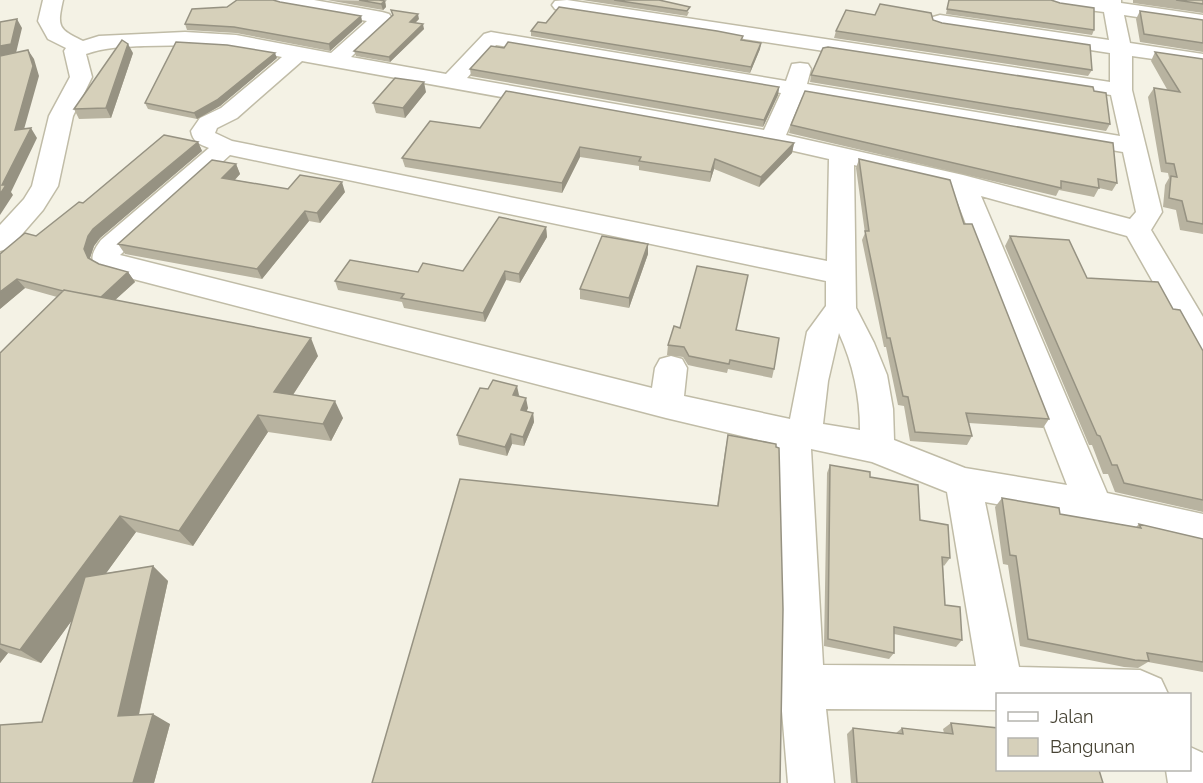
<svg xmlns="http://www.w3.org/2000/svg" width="1203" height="783" font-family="Raleway,sans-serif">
<rect width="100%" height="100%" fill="#f4f2e5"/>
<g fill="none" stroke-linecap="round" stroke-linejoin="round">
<defs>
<path id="minor" d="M43,0H63C57,27 58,29 83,41L99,36L185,32L236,35L331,53L367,21L282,6L275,4L272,0H314L382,12L389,14L392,18L351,57L446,74L484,34L491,32L786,81L792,64L800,63L808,64L811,69L807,84L1120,136L1111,95L562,11L555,9L552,5L555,1L567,0L1110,82V53L940,27L933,25L930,21L933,17L940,15L1109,40L1104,12L1058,6L1051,4L1048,0H1121V3L1203,15V27L1124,15L1130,43L1203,54V66L1132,56V90L1162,212L1151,230L1203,317V355L1192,351L1127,236L981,196L1107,493L1203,514V548L1094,522L985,502L1019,667L1140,670L1161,679L1168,694H998V710L826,709L834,783H788L780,687L776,444L666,418L114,274C91,267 86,260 101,240L209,148C199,144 193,142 191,131L200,118L221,108L282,57C233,47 194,44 144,46C124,47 105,47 86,54L92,77L73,116L58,186L43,210L10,248L0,251V225L24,199L32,186L49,116L70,77L64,51L66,48L48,39L38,21ZM496,45L781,93L764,130L467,78ZM302,61L772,146L829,159L827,261L232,141L215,133L217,128L237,118ZM802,97L1123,152L1136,212L1130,219L963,175L786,135ZM230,155L826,281V306L807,332L790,419L684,396L687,368L682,359L671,356L660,359L655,368L652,388L120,255ZM854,165L952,188L1067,485L965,468L894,440L893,409L887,375L874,343L856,308ZM839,333C853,364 860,396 860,430L823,424L828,381ZM811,449L872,462L947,492L976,666L823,665Z
M1190,747L1203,753V783H1168L1166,770H1190Z"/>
</defs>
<use href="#minor" stroke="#c0bca7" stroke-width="3"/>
<use href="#minor" fill="#fff" fill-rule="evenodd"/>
</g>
<path fill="#b8b3a0" d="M327,0L385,1L386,7L383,10Z
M582,0H659L689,12L687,16Z
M949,0L1094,30L1092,35L946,14Z
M1133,0H1203V13L1133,3Z
M280,2L361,16L362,22L330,51L236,33L187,30L185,24L227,7Z
M1140,11L1203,20V52L1140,42L1136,19Z
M875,15L933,20L1092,70L1088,76L834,38L836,31Z
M419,19L415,23L424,29L390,62L356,56L354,51Z
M546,23L743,36L742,40L761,43L760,49L750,73L531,36V31Z
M1155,52L1203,59V234L1180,230L1176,210L1163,207L1165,185L1169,178L1168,173L1161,172L1148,97L1154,88L1168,91L1151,61Z
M133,53L111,118L79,119L74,109Z
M277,58L220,106L197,119L148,109L145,103Z
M470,69L779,87L778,95L763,127L471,76Z
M811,75L1094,91L1110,124L1106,131L810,82Z
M426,92L405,118L376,113L373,103Z
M791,125L1117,183L1112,191L1099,188L1094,197L1059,190L1056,196L789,133Z
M480,128L794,143L792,153L759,187L714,169L710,182L639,170V166L580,157L562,193L405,167L402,158Z
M198,142L202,151L100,238L94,246L90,258L91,259L99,264L128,272L135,282L115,300L318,356L293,395L343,418L331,441L268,432L193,546L136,532L106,573L153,566L168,581L139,715L170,724L154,783H0L42,722L72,620L41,663L8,653L0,663V353L57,297L25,288L0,309L36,236L83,203Z
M859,159L964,224L1049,419L1043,428L969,423L972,436L967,445L910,441L904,406L898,405L886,347H884L862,240L865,233L856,168Z
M236,164L240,174L235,180L288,189L345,192L320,223L309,221L262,279L125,254L118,244Z
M546,227L547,237L520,283L506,280L485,322L404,308L402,302L338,290L335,281L463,271Z
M1010,236L1087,278L1173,309L1203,351V512L1115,492L1108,474H1103L1092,445H1089L1005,246Z
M648,244V254L629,308L580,299V289Z
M680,328L736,330L774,369L772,378L728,369L727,373L697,367L688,365L683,357L667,355L668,345Z
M519,395L528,408L526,411L533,413L534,422L524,446L512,444L507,456L459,445L457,435Z
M728,435L776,447L783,609L717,506L725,451Z
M830,465L870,477L920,520L950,558L944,566L943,565L945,605L962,640L956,647L894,634V653L889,659L824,646L827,473Z
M1002,498L1060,514L1136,527L1139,524L1203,539V672L1148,662L1138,668L1124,667L1020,646L1008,565L1003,564L995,507Z
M951,723L1103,783H851L847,734L853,728L896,733L902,728L944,733L943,729Z"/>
<path fill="#969282" d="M385,1L386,7L383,10L381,4Z
M418,14L419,19L411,27L410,22Z
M361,16L362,22L330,51L329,44Z
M17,19L22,28L16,53L0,56V46Z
M423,24L424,29L390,62L389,57Z
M761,43L760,49L750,73L751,67Z
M128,44L133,53L111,118L106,108Z
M28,50L34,59L39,76L21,140L15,130Z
M275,53L277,58L220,106L197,119L194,113Z
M424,82L426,92L405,118L403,108Z
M779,87L778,95L763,127L764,120Z
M31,128L37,138L11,192L13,195L0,215V194L2,185Z
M198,142L202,151L100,238L94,246L90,258L95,267L88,258L84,249L88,236L93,229Z
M794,143L792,153L759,187L761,177Z
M580,147V157L562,193V183Z
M715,159L714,169L710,182L711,172Z
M236,164L240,174L227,188L222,178Z
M342,182L345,192L320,223L317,213Z
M305,211L309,221L262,279L257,269Z
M546,227L547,237L520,283L519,274Z
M648,244V254L629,308V298Z
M505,271L506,280L485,322L483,313Z
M128,272L135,282L104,310L97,300Z
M17,279L25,288L0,309V292Z
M311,338L318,356L283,410L274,392Z
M517,386L519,395L514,405L513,395Z
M526,398L528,408L523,420L521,410Z
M335,401L343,418L331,441L323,424Z
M533,413L534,422L524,446L523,437Z
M258,415L268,432L193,546L179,531Z
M511,434L512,444L507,456L505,447Z
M120,516L136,532L41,663L20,650Z
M153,566L168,581L136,727L118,716Z
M0,648L8,653L0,663Z
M153,714L170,724L154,783H133Z"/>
<path fill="#d6d0ba" stroke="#969282" stroke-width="1.5" d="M237,0H273L280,2L361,16L329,44L234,27L185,24L192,9L227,7Z
M359,0H379L385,1L381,4Z
M614,0H659L690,7L687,11Z
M949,0H1051L1060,3L1094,8V30L947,9Z
M1176,0H1203V4Z
M880,4L931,13L933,20L942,23L1090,45L1092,70L836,31L846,10L875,15Z
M559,7L717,31L743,36L741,40L761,43L751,67L531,31L538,22L546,23Z
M391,10L418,14L410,22L423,24L389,57L354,51L393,15Z
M1140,11L1203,20V43L1144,34Z
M17,19L11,44L0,46V22Z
M122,40L128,44L106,108L74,109Z
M176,42L227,45L275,53L217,100L194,113L145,103Z
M508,42L779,87L764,120L470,69L491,46L504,48Z
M828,47L1093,87L1094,91L1106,93L1110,124L811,75L823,48Z
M28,50L33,66L15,130L31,128L2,185H6L0,194V56Z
M1155,52L1203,59V224L1187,221L1182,201L1169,198L1171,176L1177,177L1174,164L1166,163L1154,88L1180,92Z
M395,78L424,82L403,108L373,103Z
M506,91L794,143L761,177L715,159L711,172L639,161L641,157L580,147L562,183L402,158L430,121L480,128Z
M805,91L1113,143L1117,183L1098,179L1099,188L1061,181V188L791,125Z
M164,135L198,142L93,229L88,236L84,249L88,258L99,264L128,272L101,297L64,290L63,291L17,279L0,292V254L25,233L36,236L79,202L83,203Z
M859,159L950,180L964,224H972L1049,419L966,413L972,436L915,432L908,397L903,396L890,338H887L865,231H869Z
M212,160L236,164L222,178L288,189L300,175L342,182L317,213L305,211L257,269L118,244Z
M499,217L546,227L519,274L505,271L483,313L401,298L404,294L335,281L350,260L418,272L423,263L463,271Z
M602,236L648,244L629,298L580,289Z
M1010,236L1069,240L1087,278L1158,282L1173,309L1180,310L1203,351V500L1124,483L1117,465H1112L1100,436L1097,435Z
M697,266L748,275L736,330L779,338L774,369L730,360L729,364L689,356L684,347L668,345L674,326L680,328Z
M64,290L311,338L274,392L335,401L323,424L258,415L179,531L120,516L20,650L0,644V353Z
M493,380L517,386L513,395L526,398L521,410L533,413L523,437L511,434L505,447L457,435L480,388L488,389Z
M728,435L776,444V447L779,448L783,609L780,783H372L460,479L718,506Z
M830,465L870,472V477L918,485L920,520L948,525L950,558L942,557L945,605L960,607L962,640L894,627V653L828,639Z
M1002,498L1059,508L1060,514L1141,528L1139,524L1203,539V662L1147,653L1149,661L1135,660L1028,639L1016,556L1010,555Z
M153,566L118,716L153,714L133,783H0V725L42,722L85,577Z
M951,723L998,728V770H1099L1103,783H857L853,728L903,734L902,728L953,734Z"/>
<rect x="996" y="693" width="195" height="78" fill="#ffffff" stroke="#b5b4ae" stroke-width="1.5"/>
<rect x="1008" y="712" width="30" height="9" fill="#ffffff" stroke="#b5b4ae" stroke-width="1.5"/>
<text x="1050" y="723" font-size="18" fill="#474334">Jalan</text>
<rect x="1008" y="738" width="30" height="18" fill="#d6d0ba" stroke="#b5b4ae" stroke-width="1.5"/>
<text x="1050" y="753" font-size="18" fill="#474334">Bangunan</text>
</svg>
